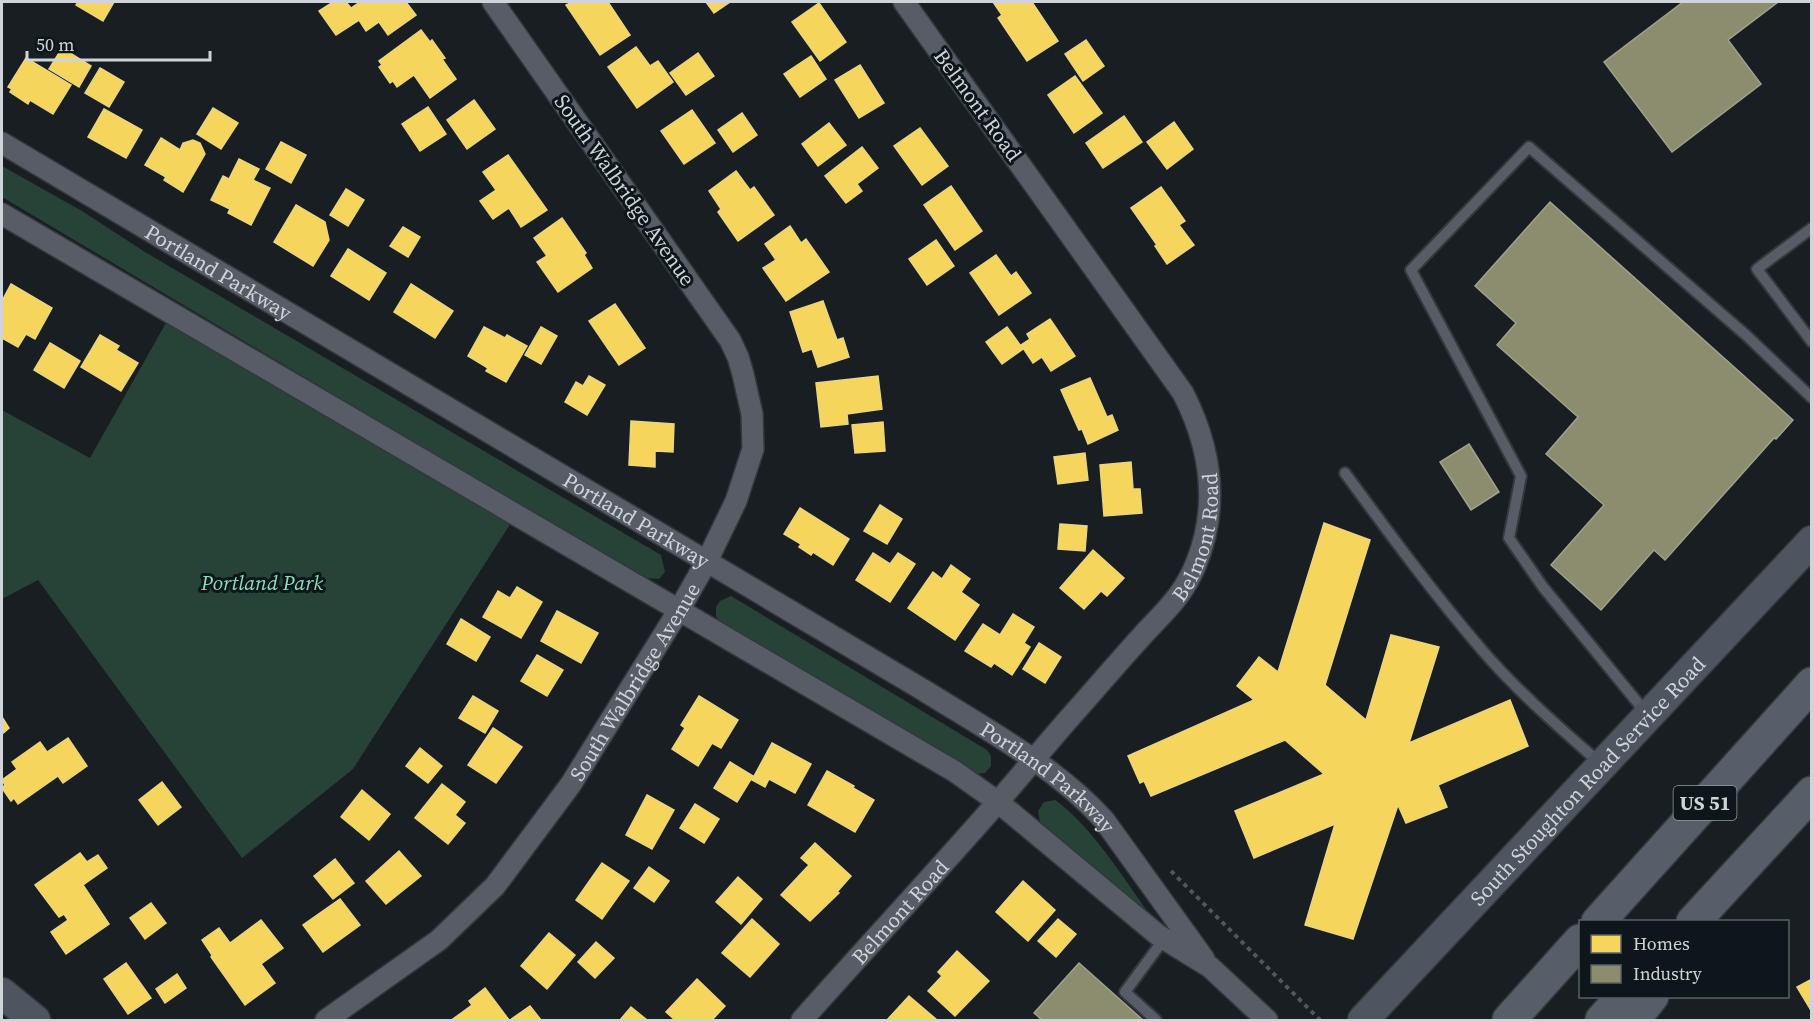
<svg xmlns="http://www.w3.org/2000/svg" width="1813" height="1022" font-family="'Source Serif 4',serif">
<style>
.green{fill:#274337}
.homes{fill:#f6d55c;stroke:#ead581;stroke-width:1.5}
.industry{fill:#8c8c6e;stroke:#a0a28e;stroke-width:1.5}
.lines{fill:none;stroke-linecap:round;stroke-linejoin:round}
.lane-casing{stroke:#32383b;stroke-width:14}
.street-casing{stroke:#32383b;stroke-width:24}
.secondary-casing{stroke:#32383b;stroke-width:33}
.primary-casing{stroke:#32383b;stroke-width:36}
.path{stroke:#51565e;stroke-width:4;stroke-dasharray:4.5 4.5;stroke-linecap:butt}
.lane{stroke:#575c67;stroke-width:10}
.street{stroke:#575c67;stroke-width:21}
.secondary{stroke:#4f5560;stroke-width:30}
.primary{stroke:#575e69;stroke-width:33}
.labels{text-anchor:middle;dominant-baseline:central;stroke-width:6;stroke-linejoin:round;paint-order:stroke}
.shield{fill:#0c161b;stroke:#949c9f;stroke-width:1.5}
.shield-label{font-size:20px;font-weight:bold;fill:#ced5d8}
.street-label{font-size:21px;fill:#ced5d8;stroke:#0c161b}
.park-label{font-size:21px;font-style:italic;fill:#8edeb7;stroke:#0c161b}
</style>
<rect width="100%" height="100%" fill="#181e22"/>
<!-- green -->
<g class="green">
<polygon points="2,166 82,211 145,252 661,555 665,572 659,579 647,578 511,500 2,197"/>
<polygon points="167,321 511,523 353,769 242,858 38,580 2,599 2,410 90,458"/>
<polygon points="731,596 987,750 991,756 991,766 985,773 976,774 720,623 716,616 716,607 720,601"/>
<path d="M1055 800C1090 824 1125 880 1150 915L1147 919 1040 822 1038 811 1044 802Z"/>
</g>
<!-- homes -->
<g class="homes">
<polygon points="78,2 114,2 103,21 76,5"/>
<polygon points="333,2 346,2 351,8 360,2 406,2 416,15 388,35 379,22 366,31 359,20 336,35 319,11"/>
<polygon points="572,2 608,2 630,35 600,55 566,5"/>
<polygon points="706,2 730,2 714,13"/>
<polygon points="993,2 1032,2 1058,41 1027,61 998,18 1002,15"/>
<polygon points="819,3 846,42 820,61 792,22"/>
<polygon points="421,30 430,42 432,40 445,58 442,59 456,79 430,98 414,75 397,87 393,81 390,83 379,67 382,65 379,61"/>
<polygon points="1086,40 1104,66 1083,81 1065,54"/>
<polygon points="636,47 650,66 658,61 673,82 637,108 608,67"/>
<polygon points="62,48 91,66 79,87 49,69"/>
<polygon points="698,53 714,76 686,95 670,73"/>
<polygon points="811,56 826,79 800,97 784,74"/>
<polygon points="26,58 71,85 53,114 30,100 28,104 10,92 12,89 8,87"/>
<polygon points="860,65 884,103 859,118 835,80"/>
<polygon points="100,68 124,82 109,107 85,93"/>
<polygon points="1075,76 1102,113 1074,133 1048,95"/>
<polygon points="474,100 495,129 467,149 447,120"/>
<polygon points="428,107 446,134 420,151 402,124"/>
<polygon points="213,108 238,123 221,149 197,134"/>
<polygon points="104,109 142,130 126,158 88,137"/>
<polygon points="692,110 715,143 684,164 661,131"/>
<polygon points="742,113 757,135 733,152 718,130"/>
<polygon points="1124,116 1142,142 1103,168 1086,143"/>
<polygon points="1174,122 1193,149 1167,169 1147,142"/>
<polygon points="829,123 846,145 818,166 802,144"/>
<polygon points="920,128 948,166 922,185 894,146"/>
<polygon points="161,138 180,150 183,143 193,140 200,143 205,154 183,192 164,180 166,177 145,165"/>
<polygon points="281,142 306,155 291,183 266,169"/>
<polygon points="862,147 878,168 857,184 862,191 846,203 825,176"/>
<polygon points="508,155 547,210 521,227 509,208 493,219 480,201 496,190 483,172"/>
<polygon points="239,159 259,169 253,180 270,188 251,225 228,213 230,209 211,200 223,176 229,179"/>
<polygon points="736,171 750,190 754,187 774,215 738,241 718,212 721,209 709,191"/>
<polygon points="951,186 982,231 955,250 924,205"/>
<polygon points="1161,187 1185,221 1179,225 1194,245 1167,264 1155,246 1157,245 1131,208"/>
<polygon points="346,189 364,200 348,226 330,215"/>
<polygon points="296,205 325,222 329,240 313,266 274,242"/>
<polygon points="562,218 586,253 584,255 592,268 558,292 537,262 547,256 534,238"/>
<polygon points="790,226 801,243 806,239 829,272 786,301 763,268 776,260 765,244"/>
<polygon points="403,227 420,237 408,257 390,246"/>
<polygon points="936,240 954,266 927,285 909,259"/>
<polygon points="348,249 386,273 369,300 331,276"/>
<polygon points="996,255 1011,276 1016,272 1031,293 999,315 970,273"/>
<polygon points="11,284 52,308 35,339 26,334 18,347 2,338 2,301"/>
<polygon points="411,284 453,311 435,338 394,312"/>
<polygon points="823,301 837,340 843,338 849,357 818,367 812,349 803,352 790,312"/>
<polygon points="615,304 645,348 619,365 589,321"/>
<polygon points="1050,319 1075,356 1051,371 1042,357 1033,363 1021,345 1030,339 1027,334"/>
<polygon points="484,327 505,338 507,335 527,346 506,382 486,371 488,368 468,356"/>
<polygon points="541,327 557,336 541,364 525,355"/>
<polygon points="1007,327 1023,349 1002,364 986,342"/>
<polygon points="100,335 119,346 116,350 138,363 121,391 81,367"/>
<polygon points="50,343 80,361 64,388 34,370"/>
<polygon points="589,376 605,385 587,415 565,402 576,382 583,386"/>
<polygon points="878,376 882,409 847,414 848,424 821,427 816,383"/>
<polygon points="1090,378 1107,417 1112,415 1118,430 1088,444 1082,429 1079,430 1061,390"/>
<polygon points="631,421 674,424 673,452 655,451 655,467 629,465"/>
<polygon points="883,422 885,451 855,453 852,425"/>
<polygon points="1085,453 1088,480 1058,484 1054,457"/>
<polygon points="1131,462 1133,489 1140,489 1142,513 1104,516 1100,465"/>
<polygon points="880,505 902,519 887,544 864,531"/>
<polygon points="800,508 849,539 833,565 813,552 811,555 799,547 801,544 784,534"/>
<polygon points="1324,523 1370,540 1325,685 1366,720 1391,635 1439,647 1409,743 1510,700 1528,746 1438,785 1447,807 1406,823 1398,805 1353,939 1305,925 1335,824 1254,858 1235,811 1324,774 1285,740 1151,796 1144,781 1140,783 1128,756 1254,700 1237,686 1259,657 1278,672"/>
<polygon points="1060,524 1087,526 1085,551 1058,549"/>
<polygon points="1093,550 1124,578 1107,596 1101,591 1084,609 1060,588"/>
<polygon points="873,553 890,564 898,553 915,564 890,602 856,580"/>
<polygon points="951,565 970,579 961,592 979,605 955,640 908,608 933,572 942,579"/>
<polygon points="517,587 542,602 521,638 483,617 498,591 510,598"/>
<polygon points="557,611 598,633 581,663 541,641"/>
<polygon points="1013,614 1034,627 1024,643 1030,647 1012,675 994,663 991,667 965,651 983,624 1000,635"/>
<polygon points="461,619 490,637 476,661 447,644"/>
<polygon points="1039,643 1061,657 1045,683 1023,669"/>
<polygon points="537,655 563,670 547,696 521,681"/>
<polygon points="473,696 498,711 485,733 459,718"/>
<polygon points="699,696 738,720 721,748 712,743 698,766 672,749 685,728 681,725"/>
<polygon points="2,717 9,728 2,734"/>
<polygon points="493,728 522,747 496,783 468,765"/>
<polygon points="68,738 87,766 63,783 58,776 18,804 14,798 11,801 2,788 5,785 2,780 17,769 12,762 40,742 47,752"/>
<polygon points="772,743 811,764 795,793 769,779 765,787 752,780"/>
<polygon points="420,748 442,766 428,783 406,766"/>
<polygon points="730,762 753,776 737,802 714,788"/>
<polygon points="827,771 854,786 853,788 874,800 855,832 808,805"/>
<polygon points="162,782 181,807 158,825 139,800"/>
<polygon points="442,784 465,802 455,815 465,823 448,844 415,818"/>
<polygon points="362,790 390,814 369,840 341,817"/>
<polygon points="647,795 674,810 652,849 626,835"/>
<polygon points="695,804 719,819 704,843 680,828"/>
<polygon points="815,843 851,876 837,892 839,893 810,921 781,895 809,865 801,858"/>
<polygon points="399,851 421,876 386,904 366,881"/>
<polygon points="80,853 87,862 98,855 107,868 83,885 109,924 66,954 51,932 68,920 64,914 59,917 35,885"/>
<polygon points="335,859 354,883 333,899 314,876"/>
<polygon points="602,863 629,881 602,919 576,900"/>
<polygon points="649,867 669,881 654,902 634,888"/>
<polygon points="738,877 762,899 741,924 716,902"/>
<polygon points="1023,881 1055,910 1028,941 996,912"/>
<polygon points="340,899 360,925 323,952 303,925"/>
<polygon points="151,903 166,923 145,939 130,918"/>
<polygon points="752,919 779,944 750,977 722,953"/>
<polygon points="1058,919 1076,934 1056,957 1038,941"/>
<polygon points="261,920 283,948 261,964 275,983 245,1005 211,957 212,955 202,940 219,928 230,943"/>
<polygon points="549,933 575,955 547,989 521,966"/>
<polygon points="596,942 614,958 595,978 578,962"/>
<polygon points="957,951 989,981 955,1016 928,991 942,976 938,972"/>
<polygon points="126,963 151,998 128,1014 104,979"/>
<polygon points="177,974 186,988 165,1003 156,989"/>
<polygon points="697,979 725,1006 712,1020 675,1020 666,1012"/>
<polygon points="1812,979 1812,1012 1797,987"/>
<polygon points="485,988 509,1020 455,1020 453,1019 472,1005 469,1001"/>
<polygon points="909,996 937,1020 887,1020"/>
<polygon points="530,1006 541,1020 510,1020"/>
<polygon points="631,1007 647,1020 620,1020"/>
</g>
<!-- industry -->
<g class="industry">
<polygon points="1683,2 1778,2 1728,40 1761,84 1672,152 1604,62"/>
<polygon points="1550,202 1793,420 1776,439 1774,438 1665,560 1654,550 1601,610 1551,565 1604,505 1546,454 1578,417 1497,345 1516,323 1475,286"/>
<polygon points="1469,444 1499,492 1471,510 1440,462"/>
<polygon points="1079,963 1143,1020 1042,1020 1034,1013"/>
</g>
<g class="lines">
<defs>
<g id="lane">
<polyline points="1812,228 1757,269 1812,342"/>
<path d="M1345 473C1389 533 1433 593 1482 650 1517 691 1559 727 1600 763"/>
<polyline points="1647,714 1543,587 1509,538 1521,476 1411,270 1529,147 1747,336 1812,398"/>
<polyline points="1156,1020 1125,992 1164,939"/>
</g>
<g id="street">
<path id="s1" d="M2 143 925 691C987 730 1055 766 1104 820L1204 959"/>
<polyline points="2,214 954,771 998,802 1158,935 1210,967 1267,1020"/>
<path id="s2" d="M326 1020 439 940 495 886 571 784 679 610 707 561 736 501 753 449 752 414 743 374 738 357 730 340 493 2"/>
<path id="s3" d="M802 1020C866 948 932 877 996 804 1025 771 1052 737 1082 704 1102 681 1122 658 1142 636 1165 611 1183 596 1196 564 1220 505 1211 448 1183 393L904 2"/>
</g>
<g id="secondary">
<polyline points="2,993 35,1020"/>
<path id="s4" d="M1363 1020 1812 541"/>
</g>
<g id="primary">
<polyline points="1598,922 1812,684"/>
<polyline points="1693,922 1812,793"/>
<polyline points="1509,1020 1580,941"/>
<polyline points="1602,1020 1624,996"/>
<polyline points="1633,1020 1652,996"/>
</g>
</defs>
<!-- lane casing -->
<use href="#lane" class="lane-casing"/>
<!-- street casing -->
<use href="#street" class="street-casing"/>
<!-- secondary casing -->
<use href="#secondary" class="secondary-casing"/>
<!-- primary casing -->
<use href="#primary" class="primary-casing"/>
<!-- path -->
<polyline class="path" points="1171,871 1320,1020"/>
<!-- lane -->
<use href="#lane" class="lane"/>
<!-- street -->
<use href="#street" class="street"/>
<!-- secondary -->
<use href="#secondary" class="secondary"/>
<!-- primary -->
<use href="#primary" class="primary"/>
</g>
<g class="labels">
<!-- shield labels -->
<rect class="shield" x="1673.5" y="786" width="63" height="34" rx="4.5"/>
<g class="shield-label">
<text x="1705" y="803">US 51</text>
</g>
<!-- street labels -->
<g class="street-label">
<text transform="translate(978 105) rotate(54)">Belmont Road</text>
<text transform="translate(625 190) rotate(55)">South Walbridge Avenue</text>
<text stroke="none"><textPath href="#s1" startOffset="252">Portland Parkway</textPath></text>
<text stroke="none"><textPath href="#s1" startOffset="738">Portland Parkway</textPath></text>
<text stroke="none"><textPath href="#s3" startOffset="630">Belmont Road</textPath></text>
<text stroke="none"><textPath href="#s2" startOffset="464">South Walbridge Avenue</textPath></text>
<text stroke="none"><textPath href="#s1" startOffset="1224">Portland Parkway</textPath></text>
<text stroke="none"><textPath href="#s4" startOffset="328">South Stoughton Road Service Road</textPath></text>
<text stroke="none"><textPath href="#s3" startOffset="146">Belmont Road</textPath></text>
</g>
<!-- park labels -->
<g class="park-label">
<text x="262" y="582">Portland Park</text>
</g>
</g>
<!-- border -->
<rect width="1813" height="1022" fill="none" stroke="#ced5d8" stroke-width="6"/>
<!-- legend -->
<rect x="1579" y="920" width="210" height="78" fill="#0c161b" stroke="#5a6267" stroke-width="1.5"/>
<rect x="1591" y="935" width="30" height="18" fill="#f6d55c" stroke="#5a6267" stroke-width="1.5"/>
<text x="1633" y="950" font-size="18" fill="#ced5d8">Homes</text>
<rect x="1591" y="965" width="30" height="18" fill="#8c8c6e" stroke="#5a6267" stroke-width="1.5"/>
<text x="1633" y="980" font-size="18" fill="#ced5d8">Industry</text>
<!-- scale -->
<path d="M27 51v9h183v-9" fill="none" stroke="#ced5d8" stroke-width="3"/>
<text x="36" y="51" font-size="18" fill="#ced5d8" stroke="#0c161b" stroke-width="4.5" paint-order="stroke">50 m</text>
</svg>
